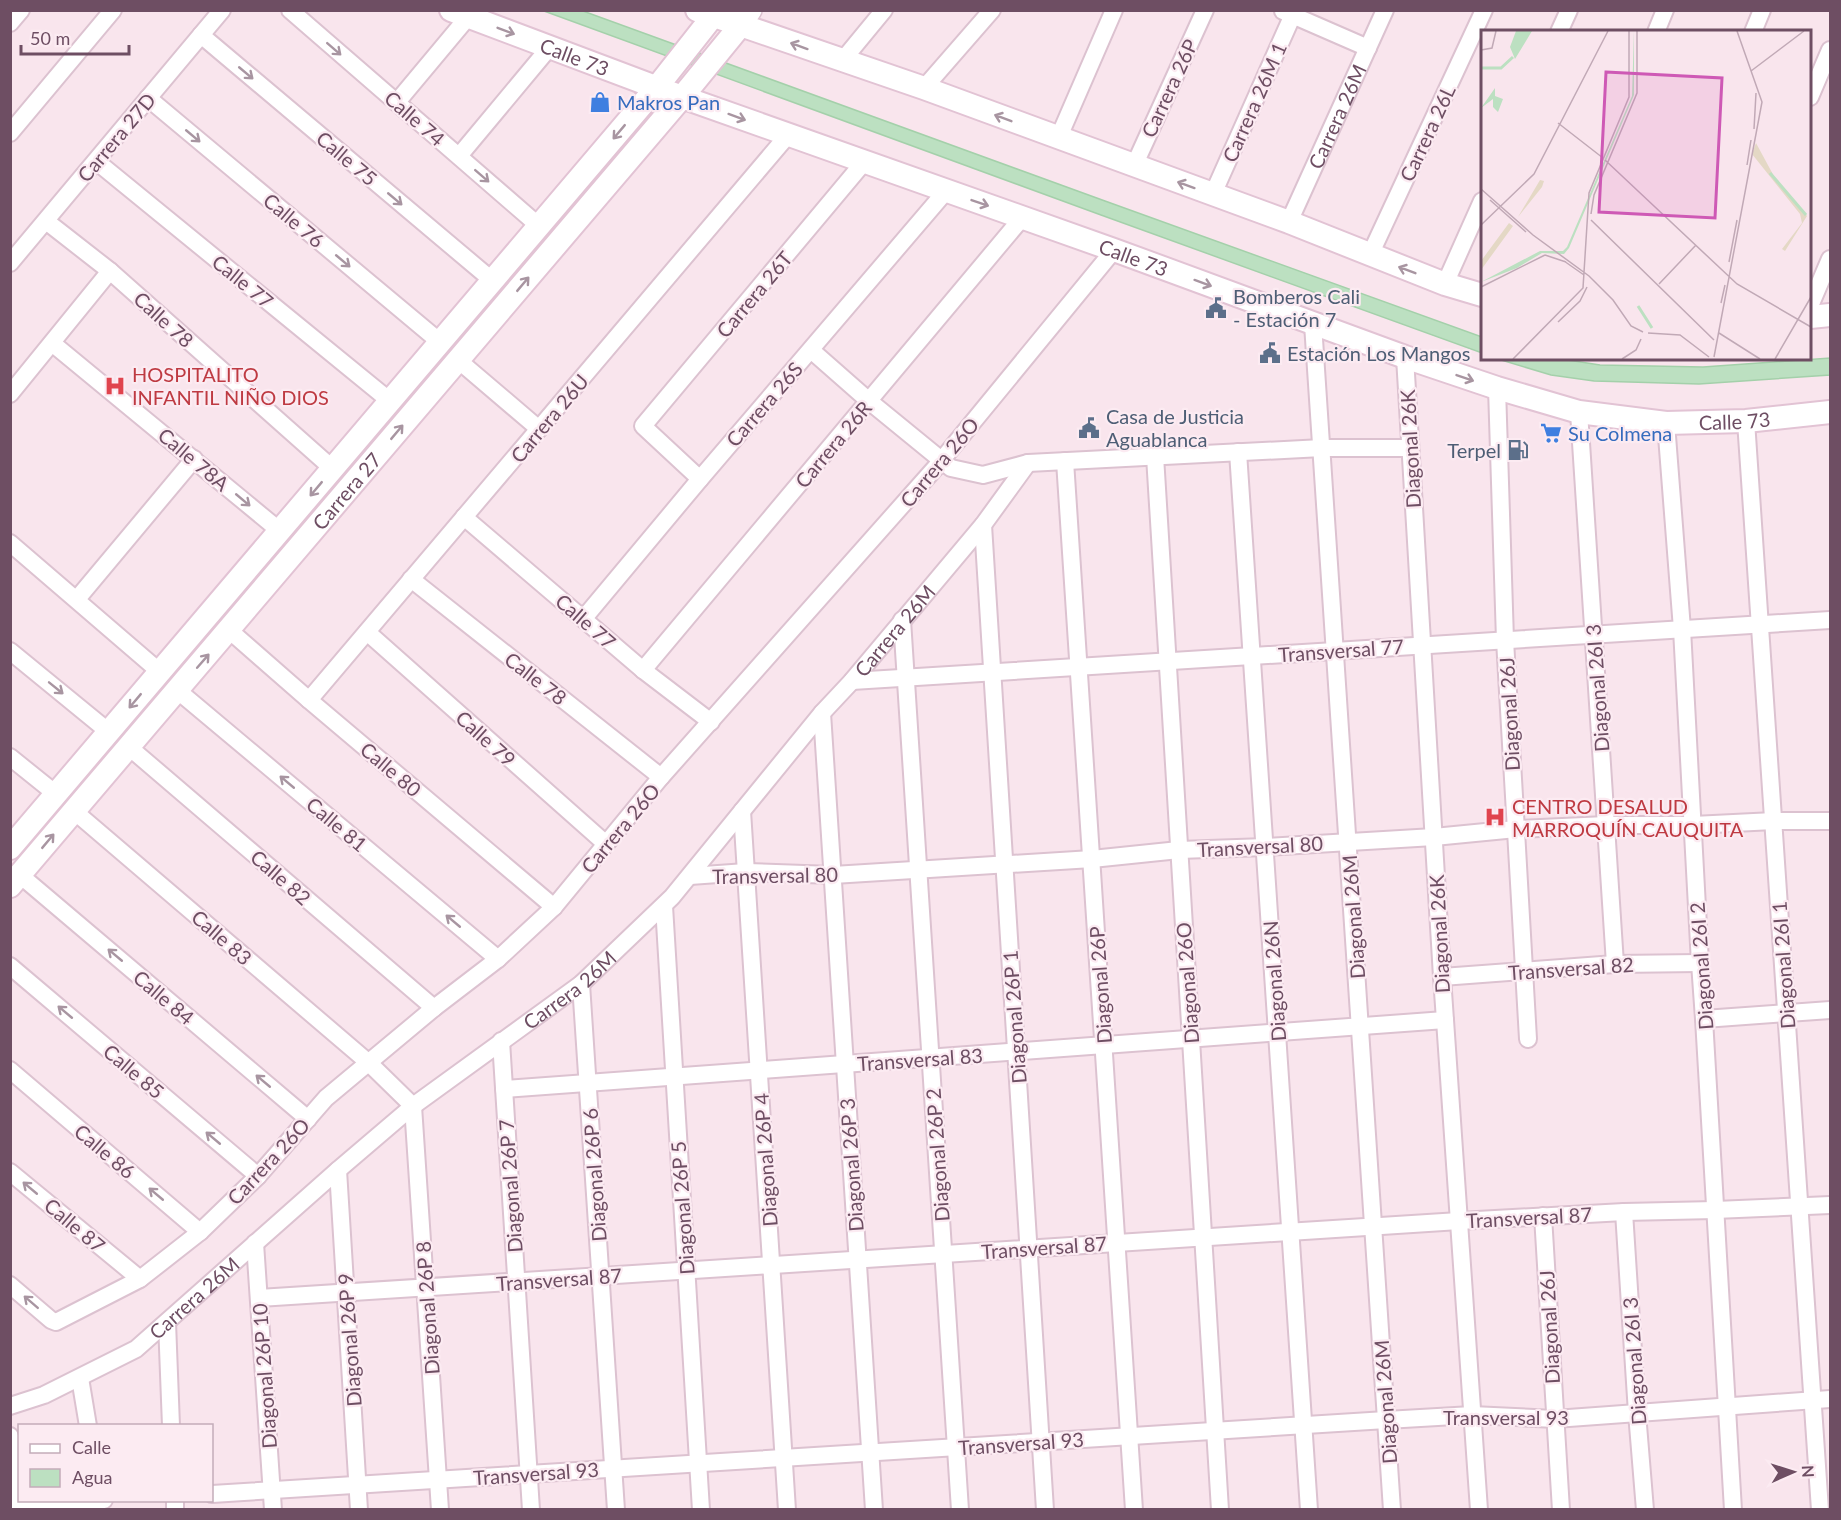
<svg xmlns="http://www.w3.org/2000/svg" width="1841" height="1520" font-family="Lato,sans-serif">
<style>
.water{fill:#bce0c1;stroke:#a4d0aa;stroke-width:1.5}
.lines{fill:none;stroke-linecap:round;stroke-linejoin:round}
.minor-casing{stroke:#dcc2d0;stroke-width:20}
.tertiary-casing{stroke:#dcc2d0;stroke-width:24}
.secondary-casing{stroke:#e2c3d4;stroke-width:26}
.minor{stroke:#fff;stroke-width:16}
.tertiary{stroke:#fff;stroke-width:21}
.secondary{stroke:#fff;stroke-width:22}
.oneway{stroke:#a895a1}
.labels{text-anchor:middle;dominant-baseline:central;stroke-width:4.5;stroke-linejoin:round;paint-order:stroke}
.street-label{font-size:20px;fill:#6e4e63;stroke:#fcebf2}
.shop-label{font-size:20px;fill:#366cbe;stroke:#fcebf2;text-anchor:start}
.service-label{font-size:20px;fill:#4e5e75;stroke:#fcebf2;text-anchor:start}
.health-label{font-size:20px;fill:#be3a42;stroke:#fcebf2;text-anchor:start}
.inset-river{fill:none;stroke:#bce0c1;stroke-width:3}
.inset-road{fill:none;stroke:#c1a9b6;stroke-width:1.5}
.view{fill:#ce59b5;fill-opacity:0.15;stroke:#ce59b5;stroke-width:3}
.inset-edge{fill:none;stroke:#6e4e63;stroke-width:3}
</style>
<rect width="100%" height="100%" fill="#f9e5ed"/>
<!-- water -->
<g class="water">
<polygon points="544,11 583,11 1105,201 1482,337 1482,353 1101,215"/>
<polygon points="1555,358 1600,365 1703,367 1830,358 1830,375 1699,384 1594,381 1551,375 1498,359"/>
</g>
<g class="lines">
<defs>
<g id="minor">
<polyline points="290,10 539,226"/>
<polyline points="1283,11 1368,48"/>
<polyline points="10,23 21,10"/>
<polyline points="1559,32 1569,10"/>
<polyline points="1656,32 1665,10"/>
<polyline points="1753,32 1762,10"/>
<polyline points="201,35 493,281"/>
<polyline points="842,61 884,10"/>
<polyline points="924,88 992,10"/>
<polyline points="1810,97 1830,50"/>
<polyline points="148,98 440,342"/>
<polyline points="397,102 468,17"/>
<polyline points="10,133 113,10"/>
<polyline points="1058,139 1114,10"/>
<polyline points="459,156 549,48"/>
<polyline points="96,161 390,401"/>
<polyline points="1134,166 1205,10"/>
<polyline points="1213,194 1295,10"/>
<polyline points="46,221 110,271 333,469"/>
<path id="s1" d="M1289 222 1385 10"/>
<polyline points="1370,255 1484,10"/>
<polyline points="10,263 222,10"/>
<polyline points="1445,284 1482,201"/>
<polyline points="1810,306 1830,259"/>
<polyline points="1313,324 1392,1510"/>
<polyline points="52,343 280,531"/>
<polyline points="811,350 869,401 951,468 983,475 1028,463 1322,448 1410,448"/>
<polyline points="1405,357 1442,977 1479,1510"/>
<polyline points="458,360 539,429"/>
<polyline points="1497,388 1505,640 1528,1039"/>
<polyline points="10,394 110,271"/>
<polyline points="1579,412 1615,964"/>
<polyline points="1746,421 1820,1510"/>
<polyline points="1666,423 1682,629 1700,963 1704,1019 1733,1510"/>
<polyline points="1238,452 1309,1510"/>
<polyline points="1155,456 1220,1510"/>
<polyline points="1065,461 1134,1510"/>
<polyline points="700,479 643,426 864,162"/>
<polyline points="464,517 643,670 711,722"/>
<polyline points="983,525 1045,1510"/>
<polyline points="10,543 160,672"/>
<polyline points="411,579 661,777"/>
<polyline points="77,599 194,459"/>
<polyline points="584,618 700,479 946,191"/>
<polyline points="902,620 960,1510"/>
<polyline points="229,630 309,700 554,907"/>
<polyline points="367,632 606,844"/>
<polyline points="10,651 109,732"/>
<polyline points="643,670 1022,218"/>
<polyline points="852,681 1830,620"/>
<polyline points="177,690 498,959"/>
<polyline points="309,700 788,135"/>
<polyline points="822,713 874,1510"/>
<polyline points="129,747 434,1008"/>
<polyline points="10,757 56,794"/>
<polyline points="74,811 369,1063 413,1106 440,1510"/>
<polyline points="742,811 787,1510"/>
<polyline points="20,875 308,1119"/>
<polyline points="690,876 746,872 833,875 1092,859 1179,850 1266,847 1434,837 1516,829 1606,825 1693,825 1774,821 1830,821"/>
<polyline points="664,906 701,1510"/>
<polyline points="10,966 258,1176"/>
<polyline points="1442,977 1615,964 1700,963"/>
<polyline points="581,984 616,1510"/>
<polyline points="1704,1019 1830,1010"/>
<polyline points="501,1041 531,1510"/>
<polyline points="10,1070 200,1232"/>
<polyline points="504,1089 1445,1020"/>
<polyline points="338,1170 359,1510"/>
<polyline points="10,1172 140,1279"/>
<polyline points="1624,1212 1637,1413 1645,1510"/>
<polyline points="1543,1216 1561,1510"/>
<polyline points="255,1243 273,1510"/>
<polyline points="10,1285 51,1320 56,1322 140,1279 200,1232 258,1176 326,1098 434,1008 498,959 554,907 661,777 936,467 1114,250"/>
<polyline points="259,1298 1459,1221 1624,1212 1715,1210 1830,1205"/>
<polyline points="167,1322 171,1426"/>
<polyline points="80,1378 88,1426"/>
<path id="s2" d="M10 1406 44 1395 136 1349 338 1170 413 1106 581 984 672 897 822 713 852 681 983 525 1028 463"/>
<polyline points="10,1436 15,1510"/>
<polyline points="212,1494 1386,1420 1472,1415 1555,1419 1830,1399"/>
<polyline points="175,1500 175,1510"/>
<polyline points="10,1506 104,1500"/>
</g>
<polyline id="tertiary" points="740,26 751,10"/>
<g id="secondary">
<path id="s3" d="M451 10 682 97 1114 250 1405 357 1497 388 1579 412 1666 423 1746 421 1830 412"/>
<polyline points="697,10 924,88 1289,222 1445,284 1482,295"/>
<polyline points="1810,317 1830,315"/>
<polyline points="10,848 657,87 713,16"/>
<path id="s4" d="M10 886 682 97 740 26"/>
</g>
</defs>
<!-- minor casing -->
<use href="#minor" class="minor-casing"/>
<!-- tertiary casing -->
<use href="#tertiary" class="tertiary-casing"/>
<!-- secondary casing -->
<use href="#secondary" class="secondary-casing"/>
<!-- minor -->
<use href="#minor" class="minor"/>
<!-- tertiary -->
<use href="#tertiary" class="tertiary"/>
<!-- secondary -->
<use href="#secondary" class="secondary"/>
</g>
<!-- one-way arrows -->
<defs><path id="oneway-shaft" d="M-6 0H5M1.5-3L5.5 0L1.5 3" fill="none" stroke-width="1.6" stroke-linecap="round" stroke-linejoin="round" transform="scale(1.5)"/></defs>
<g class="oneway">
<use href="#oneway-shaft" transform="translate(506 31) rotate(21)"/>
<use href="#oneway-shaft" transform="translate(799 46) rotate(-160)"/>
<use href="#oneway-shaft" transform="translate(334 49) rotate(41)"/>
<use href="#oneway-shaft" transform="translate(246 73) rotate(40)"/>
<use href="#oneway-shaft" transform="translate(737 117) rotate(20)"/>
<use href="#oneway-shaft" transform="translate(1003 118) rotate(-159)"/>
<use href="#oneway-shaft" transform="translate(619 132) rotate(130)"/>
<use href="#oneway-shaft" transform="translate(193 136) rotate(40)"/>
<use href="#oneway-shaft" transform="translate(482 176) rotate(41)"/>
<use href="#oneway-shaft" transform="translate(1186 185) rotate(-160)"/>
<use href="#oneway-shaft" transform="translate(395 199) rotate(40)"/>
<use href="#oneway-shaft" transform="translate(980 203) rotate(19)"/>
<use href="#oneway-shaft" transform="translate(343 261) rotate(40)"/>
<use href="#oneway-shaft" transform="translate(1407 270) rotate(-159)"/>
<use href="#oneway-shaft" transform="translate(1203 283) rotate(20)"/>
<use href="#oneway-shaft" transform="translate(523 284) rotate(-50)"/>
<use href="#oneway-shaft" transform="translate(1465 378) rotate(19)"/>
<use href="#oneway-shaft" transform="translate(397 432) rotate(-50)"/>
<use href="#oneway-shaft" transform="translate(316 489) rotate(130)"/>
<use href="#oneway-shaft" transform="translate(243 500) rotate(40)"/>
<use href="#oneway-shaft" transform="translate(203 661) rotate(-49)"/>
<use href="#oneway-shaft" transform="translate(56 688) rotate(39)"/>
<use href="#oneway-shaft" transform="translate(135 701) rotate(130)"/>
<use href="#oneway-shaft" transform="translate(287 782) rotate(-140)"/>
<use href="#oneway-shaft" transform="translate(48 841) rotate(-50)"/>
<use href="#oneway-shaft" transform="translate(453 921) rotate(-140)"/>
<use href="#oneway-shaft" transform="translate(115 955) rotate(-140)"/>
<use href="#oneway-shaft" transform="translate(65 1012) rotate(-140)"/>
<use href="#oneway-shaft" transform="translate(263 1081) rotate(-140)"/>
<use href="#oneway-shaft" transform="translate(213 1138) rotate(-140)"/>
<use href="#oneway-shaft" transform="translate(30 1188) rotate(-140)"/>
<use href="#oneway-shaft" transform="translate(156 1194) rotate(-140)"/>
<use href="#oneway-shaft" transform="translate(31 1302) rotate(-139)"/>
</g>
<!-- icons -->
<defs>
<symbol id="shop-bare" viewBox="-9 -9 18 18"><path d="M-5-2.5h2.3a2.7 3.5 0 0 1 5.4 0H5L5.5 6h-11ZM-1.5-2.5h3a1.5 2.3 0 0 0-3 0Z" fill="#3f7fe0" stroke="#fcebf2" stroke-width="2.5" paint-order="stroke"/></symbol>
<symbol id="civic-bare" viewBox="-9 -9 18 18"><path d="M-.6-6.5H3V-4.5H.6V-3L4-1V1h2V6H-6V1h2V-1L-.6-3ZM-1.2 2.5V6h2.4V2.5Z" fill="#5c6f8a" stroke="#fcebf2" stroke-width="2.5" paint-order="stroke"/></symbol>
<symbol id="hospital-bare" viewBox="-9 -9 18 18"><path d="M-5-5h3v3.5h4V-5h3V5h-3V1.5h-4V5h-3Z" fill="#e0444e" stroke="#fcebf2" stroke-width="2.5" paint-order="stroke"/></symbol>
<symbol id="supermarket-bare" viewBox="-9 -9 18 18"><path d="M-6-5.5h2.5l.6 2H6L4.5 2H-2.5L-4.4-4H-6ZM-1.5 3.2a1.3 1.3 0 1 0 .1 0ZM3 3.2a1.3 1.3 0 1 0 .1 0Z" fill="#3f7fe0" stroke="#fcebf2" stroke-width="2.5" paint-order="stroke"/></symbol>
<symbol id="fuel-bare" viewBox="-9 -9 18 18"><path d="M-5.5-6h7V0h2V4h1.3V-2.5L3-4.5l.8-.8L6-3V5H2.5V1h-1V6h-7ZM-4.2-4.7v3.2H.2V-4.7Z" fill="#5c6f8a" stroke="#fcebf2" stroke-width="2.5" paint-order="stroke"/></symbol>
</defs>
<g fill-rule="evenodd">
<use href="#shop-bare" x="585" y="87" width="30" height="30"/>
<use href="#civic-bare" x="1201" y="293" width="30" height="30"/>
<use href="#civic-bare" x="1255" y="338" width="30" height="30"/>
<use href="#hospital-bare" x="100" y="371" width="30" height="30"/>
<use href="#civic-bare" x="1074" y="413" width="30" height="30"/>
<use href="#supermarket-bare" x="1536" y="418" width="30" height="30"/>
<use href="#fuel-bare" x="1503" y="435" width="30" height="30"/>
<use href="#hospital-bare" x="1480" y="802" width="30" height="30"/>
</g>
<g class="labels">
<!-- street labels -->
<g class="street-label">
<text stroke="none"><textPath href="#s3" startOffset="132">Calle 73</textPath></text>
<text transform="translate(1169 88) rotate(-65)">Carrera 26P</text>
<text transform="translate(1254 102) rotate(-66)">Carrera 26M 1</text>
<text stroke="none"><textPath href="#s1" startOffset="116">Carrera 26M</textPath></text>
<text transform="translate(415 118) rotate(41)">Calle 74</text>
<text transform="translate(1427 133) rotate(-65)">Carrera 26L</text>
<text transform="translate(116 137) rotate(-50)">Carrera 27D</text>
<text transform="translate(347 158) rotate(40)">Calle 75</text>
<text transform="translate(294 220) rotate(40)">Calle 76</text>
<text stroke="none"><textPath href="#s3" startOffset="726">Calle 73</textPath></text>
<text transform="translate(243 281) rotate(39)">Calle 77</text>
<text transform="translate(754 294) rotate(-50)">Carrera 26T</text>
<text transform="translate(164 319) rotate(42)">Calle 78</text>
<text transform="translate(764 404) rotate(-49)">Carrera 26S</text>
<text transform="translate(549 418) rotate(-50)">Carrera 26U</text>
<text stroke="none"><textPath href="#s3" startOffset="1354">Calle 73</textPath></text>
<text transform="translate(833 444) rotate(-50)">Carrera 26R</text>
<text transform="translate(1410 449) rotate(-93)">Diagonal 26K</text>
<text transform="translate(194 459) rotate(40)">Calle 78A</text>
<text transform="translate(939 462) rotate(-50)">Carrera 26O</text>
<text stroke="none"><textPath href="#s4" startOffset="519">Carrera 27</textPath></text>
<text transform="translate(586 621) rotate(41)">Calle 77</text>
<text stroke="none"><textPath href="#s2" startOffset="1188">Carrera 26M</textPath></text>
<text transform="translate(1341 650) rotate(-4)">Transversal 77</text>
<text transform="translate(536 678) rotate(38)">Calle 78</text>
<text transform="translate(1597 688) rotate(-94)">Diagonal 26I 3</text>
<text transform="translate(1509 714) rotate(-93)">Diagonal 26J</text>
<text transform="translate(486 738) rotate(42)">Calle 79</text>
<text transform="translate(391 769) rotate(40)">Calle 80</text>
<text transform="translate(337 824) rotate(40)">Calle 81</text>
<text transform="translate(620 828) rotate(-50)">Carrera 26O</text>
<text transform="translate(1260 846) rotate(-3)">Transversal 80</text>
<text transform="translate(775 875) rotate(-1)">Transversal 80</text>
<text transform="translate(281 877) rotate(41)">Calle 82</text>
<text transform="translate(1353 917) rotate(-94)">Diagonal 26M</text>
<text transform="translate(1439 934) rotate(-93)">Diagonal 26K</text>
<text transform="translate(222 937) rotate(41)">Calle 83</text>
<text transform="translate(1783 965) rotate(-94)">Diagonal 26I 1</text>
<text transform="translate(1701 966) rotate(-94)">Diagonal 26I 2</text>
<text transform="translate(1571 968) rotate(-4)">Transversal 82</text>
<text transform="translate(1274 981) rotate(-94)">Diagonal 26N</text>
<text transform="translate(1187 983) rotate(-94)">Diagonal 26O</text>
<text transform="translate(1100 985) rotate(-94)">Diagonal 26P</text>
<text stroke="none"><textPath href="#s2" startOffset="702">Carrera 26M</textPath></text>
<text transform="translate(164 997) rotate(40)">Calle 84</text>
<text transform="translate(1014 1017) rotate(-94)">Diagonal 26P 1</text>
<text transform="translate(920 1059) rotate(-4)">Transversal 83</text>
<text transform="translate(134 1071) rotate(40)">Calle 85</text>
<text transform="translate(105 1151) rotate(40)">Calle 86</text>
<text transform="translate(937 1155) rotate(-94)">Diagonal 26P 2</text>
<text transform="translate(765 1160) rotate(-94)">Diagonal 26P 4</text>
<text transform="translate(268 1161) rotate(-47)">Carrera 26O</text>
<text transform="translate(851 1165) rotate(-94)">Diagonal 26P 3</text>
<text transform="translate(594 1175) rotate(-94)">Diagonal 26P 6</text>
<text transform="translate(510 1186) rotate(-94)">Diagonal 26P 7</text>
<text transform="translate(682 1208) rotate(-94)">Diagonal 26P 5</text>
<text transform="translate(1529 1217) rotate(-3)">Transversal 87</text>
<text transform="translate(75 1225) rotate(40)">Calle 87</text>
<text transform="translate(1044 1247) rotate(-4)">Transversal 87</text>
<text transform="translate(559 1279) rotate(-4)">Transversal 87</text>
<text stroke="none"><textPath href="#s2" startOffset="216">Carrera 26M</textPath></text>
<text transform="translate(427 1308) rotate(-94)">Diagonal 26P 8</text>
<text transform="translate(1549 1327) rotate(-93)">Diagonal 26J</text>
<text transform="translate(349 1340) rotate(-94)">Diagonal 26P 9</text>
<text transform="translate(1634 1361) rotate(-94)">Diagonal 26I 3</text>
<text transform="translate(264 1376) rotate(-94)">Diagonal 26P 10</text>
<text transform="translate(1385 1402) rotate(-94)">Diagonal 26M</text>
<text x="1506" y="1417">Transversal 93</text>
<text transform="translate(1021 1443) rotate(-4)">Transversal 93</text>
<text transform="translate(536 1473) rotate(-4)">Transversal 93</text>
</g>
<!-- shop labels -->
<g class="shop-label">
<text x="617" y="102">Makros Pan</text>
<text x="1568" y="433">Su Colmena</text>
</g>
<!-- service labels -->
<g class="service-label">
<text x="1233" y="296">Bomberos Cali<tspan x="1233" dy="23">- Estación 7</tspan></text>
<text x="1287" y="353">Estación Los Mangos</text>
<text x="1106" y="416">Casa de Justicia<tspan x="1106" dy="23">Aguablanca</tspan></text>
<text x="1501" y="450" text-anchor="end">Terpel</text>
</g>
<!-- health labels -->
<g class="health-label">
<text x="132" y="374">HOSPITALITO<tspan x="132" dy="23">INFANTIL NIÑO DIOS</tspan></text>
<text x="1512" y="806">CENTRO DESALUD<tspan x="1512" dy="23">MARROQUÍN CAUQUITA</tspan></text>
</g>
</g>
<!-- overview -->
<g transform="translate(1481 30)">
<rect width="330" height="330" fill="#f9e5ed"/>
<path d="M275 113 295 150 326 186 304 221 301 219 321 193 319 184 271 124ZM59 150 63 151 61 157 37 187ZM28 193 32 196 0 240V231Z" fill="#e4d8c5"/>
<path d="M35 1H51L34 29 29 17ZM153 1V65L88 218 83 224 61 223 36 238 0 252 59 221H82L86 217 151 66ZM14 58V66L22 69 17 82 12 77V69L0 78Z" fill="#bce0c1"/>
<path class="inset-river" d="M0 38H20L32 27M289 143 325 185M157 276 171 298"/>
<path class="inset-road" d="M0 20 11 18 15 1M270 41 323 1M77 93 122 128M273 99 275 63M124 130 256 254 330 297M266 135 270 110M0 159 52 205 108 246 132 270 150 296 162 302M9 170 45 202M110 184 113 165 156 63V1M110 190 233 310M0 195 53 144 127 1M64 225 85 232M83 231 103 245M248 232 256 190M178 254 215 215M0 257 64 225M240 273 244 255M77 292 99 271 106 257M167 303 199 305 228 327M238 303 279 329M233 327 281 72 256 1M32 329 102 258 108 163 148 67V1M141 329 155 320 160 309M294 329 330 267"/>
<path class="view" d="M125 42 241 48 234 188 118 182Z"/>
<rect width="330" height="330" class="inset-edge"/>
</g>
<!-- border -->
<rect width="1841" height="1520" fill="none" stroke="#6e4e63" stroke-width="24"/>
<!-- legend -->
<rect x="18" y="1424" width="195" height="78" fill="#fcebf2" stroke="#c3acb9" stroke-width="1.5"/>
<rect x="30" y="1444" width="30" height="9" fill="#ffffff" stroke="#c3acb9" stroke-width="1.5"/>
<text x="72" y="1454" font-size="18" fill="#6e4e63">Calle</text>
<rect x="30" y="1469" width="30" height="18" fill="#bce0c1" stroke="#c3acb9" stroke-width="1.5"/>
<text x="72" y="1484" font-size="18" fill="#6e4e63">Agua</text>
<!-- north arrow -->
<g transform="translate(1793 1472) rotate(87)" stroke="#fcebf2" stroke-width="4.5" paint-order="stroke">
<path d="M0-4.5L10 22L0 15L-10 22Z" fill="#6e4e63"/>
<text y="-9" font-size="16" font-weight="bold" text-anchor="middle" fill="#6e4e63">N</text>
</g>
<!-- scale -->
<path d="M21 45v9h108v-9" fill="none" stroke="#6e4e63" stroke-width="3"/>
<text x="30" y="45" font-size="18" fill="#6e4e63" stroke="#fcebf2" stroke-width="4.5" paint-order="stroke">50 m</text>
</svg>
